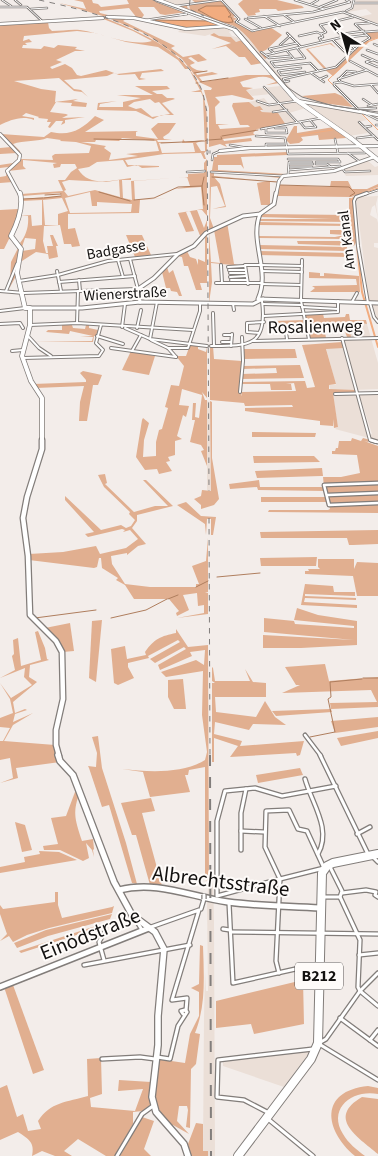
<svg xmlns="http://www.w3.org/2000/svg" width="378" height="1156" font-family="'Source Sans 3',sans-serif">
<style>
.built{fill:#ebdfd7}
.green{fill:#e1af90;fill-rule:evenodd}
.water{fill:#f2ac7f;stroke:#af7e5e}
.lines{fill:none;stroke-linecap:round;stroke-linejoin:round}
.stream{stroke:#af7e5e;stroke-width:1}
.canal-far1{stroke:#f2ac7f;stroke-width:1}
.canal{stroke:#f2ac7f;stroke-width:2}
.minor-far3-casing{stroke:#827d7a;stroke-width:2.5}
.minor-far2-casing{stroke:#827d7a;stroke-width:4}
.minor-far1-casing{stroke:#827d7a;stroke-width:5}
.minor-casing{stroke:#827d7a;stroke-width:5.5}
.tertiary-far2-casing{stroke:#827d7a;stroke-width:4}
.tertiary-far1-casing{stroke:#827d7a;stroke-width:5}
.tertiary-casing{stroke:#827d7a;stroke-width:8}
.secondary-far3-casing{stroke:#827d7a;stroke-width:4}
.secondary-far2-casing{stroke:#827d7a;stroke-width:5.5}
.secondary-far1-casing{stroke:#827d7a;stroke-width:7}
.secondary-casing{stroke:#827d7a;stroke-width:8}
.primary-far1-casing{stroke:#827d7a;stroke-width:5}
.primary-casing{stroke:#827d7a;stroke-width:10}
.minor-far3{stroke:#fff;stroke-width:1}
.minor-far2{stroke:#fff;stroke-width:2}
.minor-far1{stroke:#fff;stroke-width:2.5}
.minor{stroke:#fff;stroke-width:3}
.tertiary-far2{stroke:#fff;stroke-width:2.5}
.tertiary-far1{stroke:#fff;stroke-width:3}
.tertiary{stroke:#fff;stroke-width:5}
.secondary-far3{stroke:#fff;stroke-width:2.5}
.secondary-far2{stroke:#fff;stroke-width:4}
.secondary-far1{stroke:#fff;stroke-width:4.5}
.secondary{stroke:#fff;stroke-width:5.5}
.primary-far1{stroke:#fff;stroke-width:4}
.primary{stroke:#fff;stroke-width:8}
.tram{stroke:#827e7c;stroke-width:1}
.rail-far1{stroke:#827e7c;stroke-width:1;stroke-dasharray:5.5 5.5;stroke-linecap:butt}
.rail{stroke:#827e7c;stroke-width:2;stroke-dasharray:11 11;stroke-linecap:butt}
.minor-bridge-far1-casing{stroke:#827d7a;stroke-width:2.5;stroke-linecap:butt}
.minor-bridge-casing{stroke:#827d7a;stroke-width:5.5;stroke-linecap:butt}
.minor-bridge-far1{stroke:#fff;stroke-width:1}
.minor-bridge{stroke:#fff;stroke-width:3}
.labels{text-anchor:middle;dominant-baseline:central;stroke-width:4;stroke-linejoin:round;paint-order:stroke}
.far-street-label{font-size:15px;fill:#131110;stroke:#fefbf9}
.shield{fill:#fefbf9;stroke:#5a5756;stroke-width:1}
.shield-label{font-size:16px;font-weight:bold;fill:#131110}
.street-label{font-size:18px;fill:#131110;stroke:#fefbf9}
.near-street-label{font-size:21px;fill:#131110;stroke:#fefbf9}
</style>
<rect width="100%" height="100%" fill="#f3edea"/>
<!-- built -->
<g class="built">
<polygon points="159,0 190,0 188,7 194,12 240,29 294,92 314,101 356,110 319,103 297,95 287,87 237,29 190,10 188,8 188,3 176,5"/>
<polygon points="355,0 378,0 378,25 358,17 372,14 366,9 348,12 357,2"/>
<polygon points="229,28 233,29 229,32 232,36 240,38 242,40 240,41 236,42 231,37 219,36 214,33 205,36 178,32 181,29"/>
<polygon points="280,86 293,101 306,108 289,113 295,123 286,125 274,114 262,112 260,106 255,107 249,102 264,98 269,104 279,103 271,94 252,96 246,90"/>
<polygon points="302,103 359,112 367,120 359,122 368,133 349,136"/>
<polygon points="367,160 375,167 378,166 378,175 346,176 342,169"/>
<polygon points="378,196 376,204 378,219 375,205 372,207 370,215 377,219 378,223 378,243 374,243 374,247 378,248 378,320 372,304 369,301 356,199 356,197"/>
<polygon points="354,322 367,324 378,363 378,389 331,391 329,385 336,385 326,348 343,348 343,338 351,337 349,325"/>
<polygon points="359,394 378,394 378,441 371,438 370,435 372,434"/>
<polygon points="333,395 357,395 369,438 335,429 338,427"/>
<polygon points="207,401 210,402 211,491 207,491"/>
<polygon points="209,881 213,881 214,921 215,1156 208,1156 208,1151 203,1151 204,1017 205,972 206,991 208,991 207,899"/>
<polygon points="309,1051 310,1052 284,1087 223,1066 223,1060"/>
</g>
<!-- green -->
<g class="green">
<path d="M74 0H92L93 3 98 4 101 7 129 4 127 0H153L186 12 165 15 160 14 154 7H138L144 15 141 19 137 18 129 8 99 11 100 13 108 15 107 17C129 16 148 22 169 27L133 19 127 18 123 21 175 46 171 48 183 57 199 54 207 60 198 62 191 57 188 58 195 63 190 65C193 70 200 71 206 71L196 73 197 75 212 72 218 74 199 77 203 82 246 75H273L280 83 266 85 276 82C266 72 252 79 240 82L243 87 253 88 246 90 254 99 252 100 232 95 215 97 220 102 215 107 216 124H229L218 125 220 129 250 127 248 125H240L232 106 233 103 249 102 255 107 260 106 263 110H260L262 112 278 113 286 125 257 129 253 133 255 135 223 139 224 141 251 138 252 141 225 144 227 147 220 144 209 147V108L204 90H211L212 88 201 83 182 59 146 34 106 17 59 3 86 9 83 2Z"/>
<path d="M192 0 222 1 235 16 233 17 237 19 234 20 235 22 253 32 270 27 282 35 266 50 261 52 267 58 265 59C255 47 242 26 228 24L178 6 188 4 187 7 190 10 189 4 196 3Z"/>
<polygon points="243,0 277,0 302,6 304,8 278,11 276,9 259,9 260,12 255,13 256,15 248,16 238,4"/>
<path d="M101 18H105C146 34 200 57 206 108 208 122 207 137 207 151L204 153 206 159H204L201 153 164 154 125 160 128 165 159 166V167L142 168 137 165 127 167 123 160 97 162 89 167 78 169C89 188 113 180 131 178V180H122L123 198 132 200 131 181 188 177V174L204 173V163L207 159V216L202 210H197L204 228 207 220V232L201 238 190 211 186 212 194 231 186 232 178 213 203 209 201 187 173 189 190 186 187 177 134 181 135 200 167 198 140 200 139 213 68 214V229L75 228 80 246 72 247 71 244H64L60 225 44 226 43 241 46 253H48L47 246H53L50 235H53L58 246H56L58 257 49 259 48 254 36 252 22 261V251L35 249 36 239 25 238 22 247 20 243C26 236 29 226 28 216H20L31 215 32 226 42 225V200L22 201 21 199 61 196 60 193 22 196 21 194 63 191 58 180H65L71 172 77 168 75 164H61L60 167 54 168 53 164 57 163 23 160V166L26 169 8 171 13 182 0 183V177L6 176 8 167 0 168V165L13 163 18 159 17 153 0 154V148L11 147 9 144 11 143 1 134 44 137 51 132C71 136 81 130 95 116L104 120 85 132 138 131 136 132V136L158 139 151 129 158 123H176L169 133 163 137 164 139 172 140H157L158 142 182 143 183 139 185 142 204 140 196 143 201 151H205V149L203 97 201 92H191L200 90 189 69H185L178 60 158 47 126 42 95 33 77 31 24 36 23 41 29 39 32 42 25 43 27 45H23L22 48 41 49 44 46 54 48 58 45 77 47 75 49 85 51H75L56 60 62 62 50 67 52 69 65 64 72 68 77 75 81 76 106 70 117 74 161 69 164 71 142 73 140 78 146 79 139 80 135 74 119 75 114 73 107 76 64 80 74 89 81 90 88 97 82 92 74 91 59 78 14 81 41 89 56 91 55 102 78 99 73 101 87 103 86 107 71 106 72 103 56 102 50 112 66 114 68 115 62 118 85 117 65 120V123L61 125 63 121H56L50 128 48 127 51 122H47L48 119 38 118 39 117 26 113 22 116 34 118V120C21 115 9 121 0 125V25L48 22 49 28 52 31C61 31 71 29 80 30 103 33 129 47 152 41L133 31ZM47 138 61 140 60 141 76 142 91 146 89 153 55 154 52 156 53 160 21 159 20 151 13 144C23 140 39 142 47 138ZM122 138 156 141 159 151 126 154 138 156 109 160 111 153 104 148 106 146 81 142H95L96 140 119 141ZM159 143H193L195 152 162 153ZM69 180 106 182 119 180 120 197 95 190 68 196 64 191 66 190 62 182ZM90 192 92 206H97V202L132 204 131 212 70 213 65 198ZM62 198 68 211 58 214V225H45L43 200Z"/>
<path d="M378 31V38L367 41 369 42 333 76 324 69 304 47 306 49 331 43 336 48 330 44 308 49 327 69C346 65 353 48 370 38L366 33Z"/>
<polygon points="214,33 219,36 231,37 236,42 242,40 263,63 251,65 245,57 239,57 226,46 212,49 231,43 210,35"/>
<path d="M135 86H167L170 89 152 91 157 94H162L167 98H173L175 99 162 103 174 115H161L153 119 136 111 97 110 98 103 117 101 100 104 99 107H123V102L141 98 117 95H153ZM150 99 155 103 159 102 170 114 152 117 141 108 136 109 128 106 134 102Z"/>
<polygon points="335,93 342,96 353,107 322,103 302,96"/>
<polygon points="294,126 297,126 297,133 334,127 346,138 319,140 318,135 301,137 303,140 299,143 290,144 286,140"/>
<polygon points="287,152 287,155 241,157 244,169 241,165 218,165 218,170 286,174 279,178 239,173 214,173 214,176 278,182 270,182 270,205 261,205 257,183 268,181 214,177 220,184 226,207 212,209 225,206 217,186 211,187 210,218 214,229 209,231 210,171 212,170 214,157 217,157 217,155"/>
<polygon points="331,181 348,181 352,189 367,189 378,184 378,187 351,197 278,196 279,185 330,187"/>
<polygon points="349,198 351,198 356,242 354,246 298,244 297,241 258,241 347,241 346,239 258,238 258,236 335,237 345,235 330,234 330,230 351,230 351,226 349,226 258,225 258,222 350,224 350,222 258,221 258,219 332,219 259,217 261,214 349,215"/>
<polygon points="18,209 17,222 10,233 20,246 16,276 9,289 11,283 10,282 11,262 19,246 13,240 9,239 4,249 0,249 0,210"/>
<polygon points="227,222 234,264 243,266 211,263 212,282 209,303 209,232 211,262 220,263 214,230"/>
<polygon points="207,233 207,283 200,283 202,290 196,290 188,266 184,266 182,257 177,256 187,251 190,257 196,259 198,265 198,259 205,262 205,238 203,237"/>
<polygon points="126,235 142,235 151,255 135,257"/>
<polygon points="259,245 347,247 347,251 259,249"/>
<polygon points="259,251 347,253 348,257 259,255"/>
<polygon points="167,267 169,273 173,270 182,296 179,296 177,292 171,291 170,288 166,288 162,272"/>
<polygon points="309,272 320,273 320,276 324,276 324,273 359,276 360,292 310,292 315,288 312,286 357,285 356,279 309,278"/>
<polygon points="303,314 323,314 324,318 345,317 346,314 349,314 350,320 366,320 367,324 354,322 349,325 351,337 347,337 344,329 331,328 330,324 327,324 328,331 325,332 326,338 310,338 308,332 316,332 315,328 307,328 306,325 292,326 292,328 287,328 286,325 275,326 275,321 304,320"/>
<polygon points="62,324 72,325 73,328 85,329 86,325 89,325 89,328 98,330 96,336 94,336 93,342 34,341 92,341 93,337 80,336 93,336 70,331 69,334 46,332 48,330 62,330"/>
<polygon points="342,342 343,348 326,349 336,384 329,385 329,389 355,390 356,393 333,393 338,427 334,428 333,419 333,426 320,425 320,421 245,411 245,408 293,407 292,405 248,406 245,406 244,403 210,400 210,347 213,346 214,359 242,361 239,390 242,396 241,392 296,391 294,383 286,384 291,384 292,390 271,390 270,384 282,384 240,384 241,382 305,381 307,388 315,387 302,345"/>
<polygon points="190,345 198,346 198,349 206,352 207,347 207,398 202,392 205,400 207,400 207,466 201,451 204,450 201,445 190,442 195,420 192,420 193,403 196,403 195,417 199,418 202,395 182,389 179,405 189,406 186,417 183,415 177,436 182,439 175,441 175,455 168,457 170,461 166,462 172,471 159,474 157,469 145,470 136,457 142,420 143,418 149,423 144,440 143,457 156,456 156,442 159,430 162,429 168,408 165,407 171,385 179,386 184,366 176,356 186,356"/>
<polygon points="243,349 295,349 297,358 243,359"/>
<polygon points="131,351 155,356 149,375 122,370"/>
<polygon points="300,365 304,378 241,379 242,374 277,373 276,368 243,369 243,366"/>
<polygon points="83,371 102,375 98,385 93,385 87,421 79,421 80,402 84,386 36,388 33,384 86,382 86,380 80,373"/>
<polygon points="210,401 212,402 212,458 219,499 214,505 201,509 201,505 194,499 201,496 202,490 211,491"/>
<polygon points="252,432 254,432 316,433 315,437 252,437"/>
<polygon points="352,438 361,441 363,438 370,440 368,442 364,441 378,446 378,513 268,512 269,510 328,510 330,509 328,502 261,502 261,497 327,497 326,491 258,490 257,487 230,489 229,484 259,480 260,487 324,487 323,477 341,477 360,473 357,455 332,454 332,451 335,451 336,448 338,448 339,441 351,441"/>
<polygon points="253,456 314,456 320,462 254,463"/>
<polygon points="322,468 323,476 321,476 257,478 255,471"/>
<polygon points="105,474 107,483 105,484 134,512 155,506 168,506 143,480 146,480 173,506 137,515 137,521 132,528 146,544 138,546 127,555 127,553 111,556 112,564 125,584 150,587 196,587 196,584 199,584 192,566 206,561 208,538 208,592 205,593 208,593 208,614 177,618 204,613 204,605 198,606 197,593 183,595 189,610 177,616 176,613 179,611 169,599 134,599 125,585 116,580 118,578 102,568 101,558 99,558 97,567 94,568 29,560 29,554 63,552 96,546 100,554 126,548 138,539 130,530 123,532 125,530 122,529 88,537 85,534 94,532 65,500 65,496 101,530 121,525 126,528 131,526 135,520 129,514 130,512 104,487 98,475"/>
<polygon points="186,502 201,516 216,517 213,535 211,535 211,519 207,519 206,535 205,524 177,505"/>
<polygon points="378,530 378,544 353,545 349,545 347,538 261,538 260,532"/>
<polygon points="317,557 316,566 261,566 260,558"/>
<polygon points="318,559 354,559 354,569 357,562 378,563 378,596 357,596 353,576 305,574 305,571 309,571 308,569 320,569 318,567"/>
<polygon points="305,584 333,586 334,592 355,592 355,596 305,594 305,596 356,598 356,600 305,598 304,602 357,605 357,608 301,605"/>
<polygon points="297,608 318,615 357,621 357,645 301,648 263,648 263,635 354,640 264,632 264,618 294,621 295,624 354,628 354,626 294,620"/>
<polygon points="102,620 96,682 89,678 92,621"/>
<polygon points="70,623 74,651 63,652 45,628"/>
<path d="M176 629 188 647 208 645 209 881 205 880V767L189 770 188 775H185L190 792 150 797 143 772 122 769C149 772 182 774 205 760L207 752 202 715 203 671 166 677 161 672 196 660 204 665 205 650 190 652 192 656 160 670 158 665 186 649 184 647 155 663 150 659 180 642 178 640 148 656 149 658 128 663V667L134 678 118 685 114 683 111 649 125 646 127 659 146 655 145 652C154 639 161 636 176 633Z"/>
<polygon points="38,631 45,648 47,659 49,660 30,665 29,677 37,682 13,702 15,713 25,709 27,710 15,714 13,722 33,713 13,725 4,741 55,745 60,762 16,768 18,778 0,783 13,778 10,758 0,760 0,741 3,741 10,728 0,727 0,718 13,713 10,699 0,683 11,698 32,685 24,677 25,668 0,678 15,670 12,656 14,654 13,640 18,638 21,666 41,660 35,632"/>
<polygon points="325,664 329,681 378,677 378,707 331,709 332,712 276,716 272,711 331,709 330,703 377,702 371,690 282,693 300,685 296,685 285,667"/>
<polygon points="212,667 213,668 215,681 250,681 245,669 253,682 266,683 266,697 215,697 216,712 256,717 265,701 275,717 286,725 253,724 249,730 215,722 214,734 242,741 240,746 304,741 300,755 297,756 296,753 230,757 238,746 214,738 214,762 212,762 212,683 215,683 212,681"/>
<polygon points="183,679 186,709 174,709 168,697 168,680"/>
<polygon points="378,717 378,727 335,733 331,721"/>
<polygon points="378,731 378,738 341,746 337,738"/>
<polygon points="98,736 102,768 126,843 137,884 132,883 109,805 102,807 89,768 88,766 96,767 97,753 92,737"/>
<polygon points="300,768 303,775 258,783 256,775"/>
<path d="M78 791 79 795C72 813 76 822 82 841L93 839 94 849 93 850 94 857 92 850 86 843 89 858 83 861 60 850H44L43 846 58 844 51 818 66 816 75 792Z"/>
<polygon points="151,798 155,811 142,813 162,886 150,885 136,835 132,835 121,803"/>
<polygon points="15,822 25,825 32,850 22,852"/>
<polygon points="39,851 59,852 77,860 0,873 0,867 25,862 24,857 40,854"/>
<polygon points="55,892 58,892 58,905 62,918 112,907 114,906 112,913 49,928 27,935 13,942 9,936 0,941 7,934 0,914 0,905 3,909 55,902"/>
<polygon points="112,914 110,919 48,936 17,948 14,943 46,930"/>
<polygon points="108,922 107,925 21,953 19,951"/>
<path d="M200 945 203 946C204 976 206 1006 195 1033L200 1034 196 1064 191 1069 190 1128 186 1127 188 1110 187 1106H179L177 1121 189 1134 173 1125V1129C149 1099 153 1095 158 1059L185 1063 190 1034 199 1016V992L191 988 199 984Z"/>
<polygon points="303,980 304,1024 254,1034 251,1024 216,1028 216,1001"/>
<polygon points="13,985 44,1070 33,1074 4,987"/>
<path d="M101 1058 102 1094 90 1098 91 1107 135 1111 143 1089 118 1091 119 1080 151 1082V1104L143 1111 133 1112V1124L115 1156H106L78 1139 64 1151 72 1156H55L42 1151 32 1156C35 1143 29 1139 18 1132L0 1140V1088L7 1085 17 1117 23 1114 28 1131 41 1129 38 1121C50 1102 67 1102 88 1096L87 1059Z"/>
<path d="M368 1086 378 1088V1094C353 1089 327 1108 343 1134 348 1143 357 1150 365 1156H355C324 1130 319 1091 368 1086Z"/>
<path d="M362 1097 378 1099V1154C358 1137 326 1118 362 1097Z"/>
<polygon points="142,1117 154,1121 144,1149 151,1156 120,1156"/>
<polygon points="196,1123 203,1124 203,1151 208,1151 208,1156 190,1156 188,1144"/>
</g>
<!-- water -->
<g class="water">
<path d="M206 6H225L231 15 228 17H231L233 22C220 25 207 14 198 10Z"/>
<path d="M155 20 210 21 222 26C201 27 174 31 155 20Z"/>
</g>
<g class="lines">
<!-- stream -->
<g class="stream">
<polyline points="194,73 207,71"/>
<polyline points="200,82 228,78"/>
<polyline points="196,83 198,83"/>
<polyline points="262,128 276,126"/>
<polyline points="222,136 258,130"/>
<polyline points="94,139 154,140"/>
<polyline points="209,140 222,139 221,137"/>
<polyline points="205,141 207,140"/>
<polyline points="161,143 204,141"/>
<polyline points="204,177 202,186 204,205"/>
<polyline points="212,177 277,182"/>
<polyline points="280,185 349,187 355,193 350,196"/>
<polyline points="99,192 130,201"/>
<polyline points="45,195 61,194"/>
<polyline points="44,198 61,196"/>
<polyline points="23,199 43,198"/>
<polyline points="134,200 154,198 178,187 202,186"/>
<polyline points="0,310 19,308"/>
<polyline points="217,577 260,573"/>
<polyline points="196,587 208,581"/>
<polyline points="168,599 178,595"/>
<polyline points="35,618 96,610"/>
<polyline points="111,618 146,610 167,599"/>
<polyline points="363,678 378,678"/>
<polyline points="310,737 335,732 328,699 331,697 330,682 362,679"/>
</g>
<!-- canal-far1 -->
<g class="canal-far1">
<polyline points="378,38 367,42 328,80 378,130"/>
<polyline points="299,135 333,130"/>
<polyline points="357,195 378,188"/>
</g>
<!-- canal -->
<polyline class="canal" points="361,193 352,199 362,292 378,347"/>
<defs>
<g id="minor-far3">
<polyline points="2,0 11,6"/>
<polyline points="15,0 21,5"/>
<polyline points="221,0 239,19"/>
<polyline points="295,0 324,9"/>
<polyline points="354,3 378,3"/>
<polyline points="311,4 318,0"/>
<polyline points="176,6 221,0"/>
<polyline points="0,7 27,7 42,21"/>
<polyline points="320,7 337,0"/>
<polyline points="31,9 47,8"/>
<polyline points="346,11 352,8 354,0"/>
<polyline points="284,15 294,22"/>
<polyline points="264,16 280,26"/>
<polyline points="248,18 313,12 350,2 346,0"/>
<polyline points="239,19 236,22 252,31 343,12 378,25"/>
<polyline points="245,19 261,28"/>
<polyline points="146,20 187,14 180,15"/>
<polyline points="331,25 355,49"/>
<polyline points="365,32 378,31"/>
<polyline points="287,33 301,47"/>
<polyline points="342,34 364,31"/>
<polyline points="299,36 317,32 321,34"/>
<polyline points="333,40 345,52 353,50"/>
<polyline points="322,42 319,38 323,37 321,34 326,32 320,25 353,17"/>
<polyline points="360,44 350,37 367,35"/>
<polyline points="374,44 378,46"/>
<polyline points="280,45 290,36"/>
<polyline points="297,48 305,58 271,62 275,67 310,63 318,71"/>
<polyline points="367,50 378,54"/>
<polyline points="287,51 294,59"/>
<polyline points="261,52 269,58 291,56"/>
<polyline points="274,53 269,49 297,43"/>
<polyline points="266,55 343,37"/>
<polyline points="362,55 378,62"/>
<polyline points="373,60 366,62 378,67"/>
<polyline points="350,61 378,76"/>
<polyline points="301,68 278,71 281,75 305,72"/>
<polyline points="311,73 324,82"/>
<polyline points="340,78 347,71 356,72"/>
<polyline points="320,79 327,76"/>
<polyline points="289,81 285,82 283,79 336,67 360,44 370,38 355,24 370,23"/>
<polyline points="340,81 338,79 367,70"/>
<polyline points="341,82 334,83 334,85 359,110 369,113"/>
<polyline points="341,82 354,86 378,84"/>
<polyline points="371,85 378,93"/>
<polyline points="264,87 297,122"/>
<polyline points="363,99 372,105"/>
<polyline points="257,101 269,105 297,101"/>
<polyline points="368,106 378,104"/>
<polyline points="358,109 376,108"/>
<polyline points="273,112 287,110"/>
<polyline points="364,113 378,120"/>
<polyline points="300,122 305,128 316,127 310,120"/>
<polyline points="359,122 378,140"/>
<polyline points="376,125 378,125"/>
<polyline points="365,127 371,126"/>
<polyline points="266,128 266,133 287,133 286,128 275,128"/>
<polyline points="261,129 321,118"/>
<polyline points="256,136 285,138"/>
<polyline points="285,138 288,154 365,153"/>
<polyline points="357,138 374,136"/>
<polyline points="335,139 338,153"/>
<polyline points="230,145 248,148"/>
<polyline points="266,148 266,144 285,144"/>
<polyline points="348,153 360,162"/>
<polyline points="288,159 338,159 340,162"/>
<polyline points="212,160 213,154 220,151"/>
<polyline points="316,162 340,162"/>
<polyline points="290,164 313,164"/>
<polyline points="316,164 327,164 331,167"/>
<polyline points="290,167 312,167"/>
<polyline points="341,167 345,172 370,171"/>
<polyline points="289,170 340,166"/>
<polyline points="187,172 205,171"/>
<polyline points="211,172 283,176"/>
<polyline points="288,175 289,162 312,162"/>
<polyline points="363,195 378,190"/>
</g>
<g id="minor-far2">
<polyline points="367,193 356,197 354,201 358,246 368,303"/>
<polyline points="118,260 123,277"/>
<polyline points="221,265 222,283"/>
<polyline points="261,265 302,266"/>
<polyline points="228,267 244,266"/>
<polyline points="229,270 245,270"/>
<polyline points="57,271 61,291"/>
<polyline points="262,271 302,272"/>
<polyline points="230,273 246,273"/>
<polyline points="230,277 246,276"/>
<polyline points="79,280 80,291"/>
<polyline points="231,280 247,280"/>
<polyline points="19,281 58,275 108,261 177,254"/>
<polyline points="59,282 135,276"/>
<polyline points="216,283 262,283"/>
<polyline points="248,284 245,265 260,265"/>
<polyline points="262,284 301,285"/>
<polyline points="0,291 24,293 138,289 130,259"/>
<polyline points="6,291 17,264"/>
<polyline points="301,299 302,260"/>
<polyline points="301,301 309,339"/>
<polyline points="352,302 357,293"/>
<polyline points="370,303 374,317 378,322"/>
<polyline points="233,304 234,310"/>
<polyline points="263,304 301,305"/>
<polyline points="302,307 338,309"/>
<polyline points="0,311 25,308"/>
<polyline points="213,313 214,346"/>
<polyline points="264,316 338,312 338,301"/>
<polyline points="77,323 78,291"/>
<polyline points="0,324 20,323 23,328"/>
<polyline points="30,325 77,323 193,330"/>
<polyline points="285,326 287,339"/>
<polyline points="122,327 125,304"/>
<polyline points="125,328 150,339 207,346"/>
<polyline points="137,328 141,310"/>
<polyline points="259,333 247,332 247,323 264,322"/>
<polyline points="27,335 39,348 51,356"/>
<polyline points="224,335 232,335"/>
<polyline points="97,336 123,344"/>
<polyline points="342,338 370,440 376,442"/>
<polyline points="150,339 157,302"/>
<polyline points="151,340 168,348 176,357"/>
<polyline points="253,341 378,338"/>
<polyline points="222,342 231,342"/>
<path d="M211 346C248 346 268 347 262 301"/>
<polyline points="231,346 232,334"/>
<polyline points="111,348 176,357"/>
<polyline points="168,348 188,348 200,311 200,304"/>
<polyline points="12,351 23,350"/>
<polyline points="132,351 141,335"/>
<polyline points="23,358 99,356 103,350 96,343 101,325"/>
<polyline points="240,392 243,361 242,337"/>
<polyline points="335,394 378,393"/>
</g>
<g id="minor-far1">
<polyline points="371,440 378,442"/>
<polyline points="378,483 324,485 329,505 378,503"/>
<polyline points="328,495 378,493"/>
<polyline points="305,735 321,756"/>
</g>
<g id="minor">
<polyline points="320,755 368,854"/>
<path d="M305 779C312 804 332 829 318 854"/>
<polygon points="289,810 298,829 307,831 324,868 280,879 265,847 266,811"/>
<polyline points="241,831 264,832"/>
<polyline points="357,834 370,827"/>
<polyline points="241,850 241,813 246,789"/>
<polyline points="372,856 378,862"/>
<polyline points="331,869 342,891 340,897 360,940 358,987 360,991"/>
<polyline points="280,879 217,896 217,821 225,791 255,788 282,796 336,786"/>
<polyline points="342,893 366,890 376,892 375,895 378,897"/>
<polyline points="324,897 340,897"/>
<polyline points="229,903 233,983 300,968 318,969"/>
<polyline points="201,909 204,899"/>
<polyline points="136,920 142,930"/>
<polyline points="151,927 199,910 172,1000 187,998 186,1011"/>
<polyline points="223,929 230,930"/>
<polyline points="231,932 378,934"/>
<polyline points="104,933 99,942 104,960"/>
<polyline points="359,955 378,953"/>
<polyline points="84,965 190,945"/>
<polyline points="279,973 276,961 280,879"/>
<polyline points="360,991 378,1006"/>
<polyline points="340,1018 378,1046"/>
<polyline points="370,1040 378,1030"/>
<polyline points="319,1043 326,1039 360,991 378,973"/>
<polyline points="319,1044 378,1080"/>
<polyline points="157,1057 170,1059 178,1026 187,1012 185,1010 181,1011 183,1014"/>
<polyline points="102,1059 140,1057 155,1059"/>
<polyline points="269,1113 244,1100 217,1097 218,1060 313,1049"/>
<polyline points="268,1119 313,1156"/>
<polyline points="117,1156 142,1114 153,1106"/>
</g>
<g id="tertiary-far2">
<polyline points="107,17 134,18 186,29 228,26"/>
<polyline points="0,24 103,18"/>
<polyline points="298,101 378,115"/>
<polyline points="220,151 250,148 378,146"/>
<polyline points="276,195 279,181 283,176 334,171 374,157"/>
</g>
<g id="tertiary-far1">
<path d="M258 299C271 271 249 242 260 214"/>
<polyline points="259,299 378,303"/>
<polyline points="140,302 138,289 154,278 178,254 194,246 206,233 243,216 260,214 274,204 276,193"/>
<polyline points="30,308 82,308 140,302 253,304 263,299"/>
</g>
<g id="tertiary">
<path d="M119 890C157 880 191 897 228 902 258 906 289 906 320 908"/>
<polyline points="0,987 149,928"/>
</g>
<polyline id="secondary-far3" points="0,134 20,155 19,160 7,171 20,195"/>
<path id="secondary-far2" d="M20 193C24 207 17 224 11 236L21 249 17 273 25 308H30V325L22 356 31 381 42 398V442"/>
<polyline id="secondary-far1" points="42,440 42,449 27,497 23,518 28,556 30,615 56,641 62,652 63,699 56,730 56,745 59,756"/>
<polyline id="secondary" points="58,755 60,761 73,775 114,882 132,915 155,932 164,949 158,1016 158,1045 152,1097 156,1112 184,1144 188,1156"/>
<polyline id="primary-far1" points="157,0 234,29 295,99 352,139 378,160"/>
<polyline id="primary" points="238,1156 311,1059 318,1043 322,873 327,866 333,863 378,854"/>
</defs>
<!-- minor-far3 casing -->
<use href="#minor-far3" class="minor-far3-casing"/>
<!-- minor-far2 casing -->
<use href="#minor-far2" class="minor-far2-casing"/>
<!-- minor-far1 casing -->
<use href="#minor-far1" class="minor-far1-casing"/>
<!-- minor casing -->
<use href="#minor" class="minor-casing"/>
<!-- tertiary-far2 casing -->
<use href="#tertiary-far2" class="tertiary-far2-casing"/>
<!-- tertiary-far1 casing -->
<use href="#tertiary-far1" class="tertiary-far1-casing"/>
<!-- tertiary casing -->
<use href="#tertiary" class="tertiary-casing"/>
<!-- secondary-far3 casing -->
<use href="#secondary-far3" class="secondary-far3-casing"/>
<!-- secondary-far2 casing -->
<use href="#secondary-far2" class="secondary-far2-casing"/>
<!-- secondary-far1 casing -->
<use href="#secondary-far1" class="secondary-far1-casing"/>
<!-- secondary casing -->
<use href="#secondary" class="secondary-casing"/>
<!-- primary-far1 casing -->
<use href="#primary-far1" class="primary-far1-casing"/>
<!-- primary casing -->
<use href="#primary" class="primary-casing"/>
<!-- minor-far3 -->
<use href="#minor-far3" class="minor-far3"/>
<!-- minor-far2 -->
<use href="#minor-far2" class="minor-far2"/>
<!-- minor-far1 -->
<use href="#minor-far1" class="minor-far1"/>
<!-- minor -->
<use href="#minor" class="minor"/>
<!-- tertiary-far2 -->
<use href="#tertiary-far2" class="tertiary-far2"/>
<!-- tertiary-far1 -->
<use href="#tertiary-far1" class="tertiary-far1"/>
<!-- tertiary -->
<use href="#tertiary" class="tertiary"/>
<!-- secondary-far3 -->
<use href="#secondary-far3" class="secondary-far3"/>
<!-- secondary-far2 -->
<use href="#secondary-far2" class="secondary-far2"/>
<!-- secondary-far1 -->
<use href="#secondary-far1" class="secondary-far1"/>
<!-- secondary -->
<use href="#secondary" class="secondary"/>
<!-- primary-far1 -->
<use href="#primary-far1" class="primary-far1"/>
<!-- primary -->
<use href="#primary" class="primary"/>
<!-- tram -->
<polyline class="tram" points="153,0 237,29 287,87 302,97 334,106 378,112"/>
<!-- rail-far1 -->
<g class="rail-far1">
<path d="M39 0C94 12 173 31 200 86 204 94 205 104 207 112L209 491"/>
<polyline points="190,0 189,9 204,16"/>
<polyline points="209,518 210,756"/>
</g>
<!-- rail -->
<polyline class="rail" points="210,755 211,1156"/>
<defs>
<polyline id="minor-bridge-far1" points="206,152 211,152"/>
<polyline id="minor-bridge" points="204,895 204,899"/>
</defs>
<!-- minor-bridge-far1 casing -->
<use href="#minor-bridge-far1" class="minor-bridge-far1-casing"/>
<!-- minor-bridge casing -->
<use href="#minor-bridge" class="minor-bridge-casing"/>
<!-- minor-bridge-far1 -->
<use href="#minor-bridge-far1" class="minor-bridge-far1"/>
<!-- minor-bridge -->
<use href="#minor-bridge" class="minor-bridge"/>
</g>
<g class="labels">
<!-- far-street labels -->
<g class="far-street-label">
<text transform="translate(347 240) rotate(-97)">Am Kanal</text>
<text transform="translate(116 250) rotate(-10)">Badgasse</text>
<text transform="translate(125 294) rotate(-3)">Wienerstraße</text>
</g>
<!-- shield labels -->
<rect class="shield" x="295" y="962.5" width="48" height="27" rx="4"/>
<g class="shield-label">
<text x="319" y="976">B212</text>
</g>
<!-- street labels -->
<g class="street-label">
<text transform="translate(315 327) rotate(-1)">Rosalienweg</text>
</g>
<!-- near-street labels -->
<g class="near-street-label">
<text transform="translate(221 881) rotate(7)">Albrechtsstraße</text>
<text transform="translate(90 934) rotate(-22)">Einödstraße</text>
</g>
</g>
<!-- north arrow -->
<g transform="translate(343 35) rotate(323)" stroke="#fefbf9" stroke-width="4" paint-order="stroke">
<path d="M0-4L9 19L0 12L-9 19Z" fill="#131110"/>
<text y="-8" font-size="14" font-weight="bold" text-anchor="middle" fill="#131110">N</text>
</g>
</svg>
